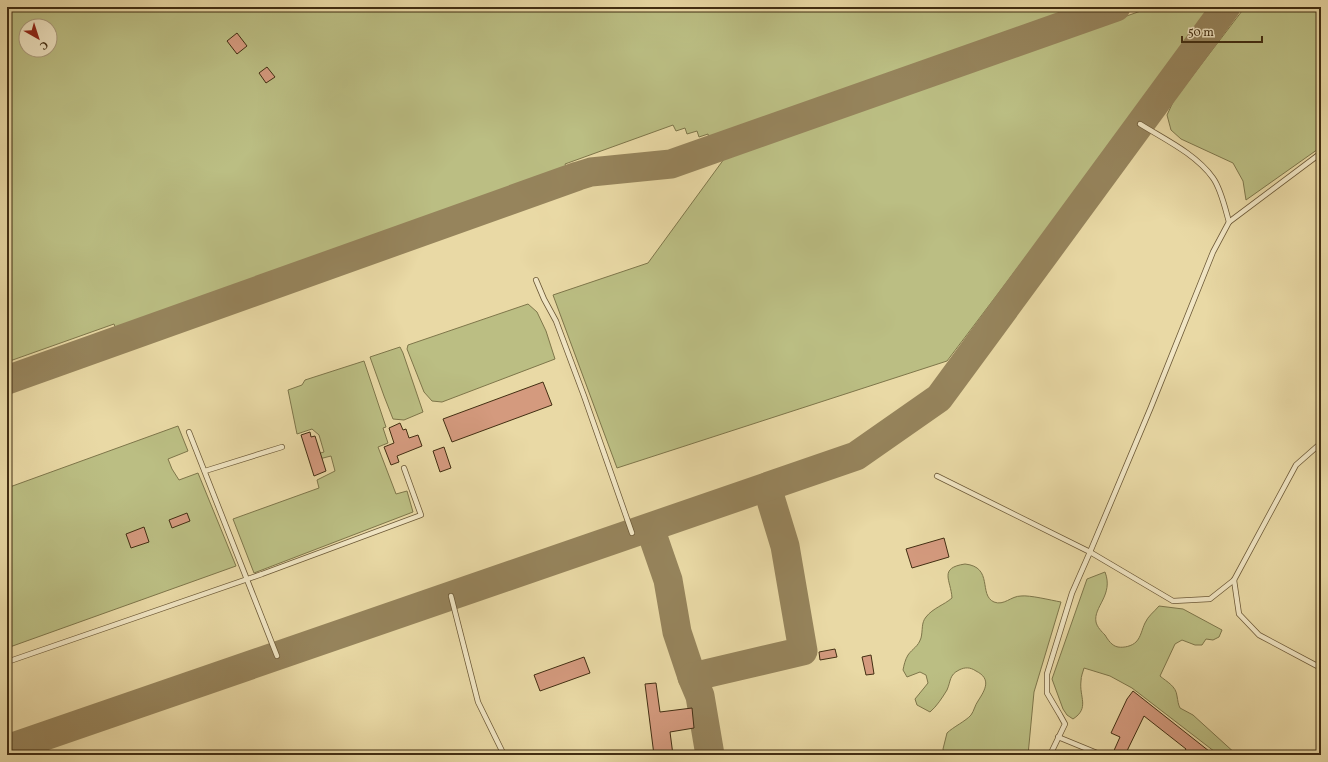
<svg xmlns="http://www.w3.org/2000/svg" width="1328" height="762" font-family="Vollkorn,serif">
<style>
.green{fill:#bbbe83;stroke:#7e764a;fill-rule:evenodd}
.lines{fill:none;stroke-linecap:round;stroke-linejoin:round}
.taxiway{stroke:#96845c;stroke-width:29}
.building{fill:#d49a7e;stroke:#422e12}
.service-casing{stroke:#6c5937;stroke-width:6}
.service{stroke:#f1e6c4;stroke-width:4.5}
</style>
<rect width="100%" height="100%" fill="#e9d9a5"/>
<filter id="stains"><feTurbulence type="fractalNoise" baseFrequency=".005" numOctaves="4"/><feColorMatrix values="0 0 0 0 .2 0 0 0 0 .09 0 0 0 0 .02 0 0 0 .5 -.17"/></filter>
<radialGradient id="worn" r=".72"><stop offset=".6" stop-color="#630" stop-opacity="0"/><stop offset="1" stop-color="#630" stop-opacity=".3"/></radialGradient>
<!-- green -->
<g class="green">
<path d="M7 7H1082L709 139 708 134 699 137 697 131 687 134 685 128 676 131 673 125 565 164 568 173 117 332 114 324 7 362ZM26 26H50V50H26Z"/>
<polygon points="1152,7 1215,7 947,361 617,468 553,295 648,263 724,159"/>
<polygon points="1245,7 1321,7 1321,147 1246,200 1243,181 1233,163 1181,139 1171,130 1167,115 1174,100"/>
<polygon points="528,304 537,312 546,331 555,359 442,402 432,401 424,392 407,349 408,345"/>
<polygon points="400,347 403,353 423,412 404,420 393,419 384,396 370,357"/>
<polygon points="364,361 386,427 383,428 388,443 378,447 396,494 407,491 413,512 254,573 233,519 319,488 317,480 335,471 331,456 311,461 310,456 324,452 319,435 312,429 297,434 288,390 302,385 305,380"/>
<polygon points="178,426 188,451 168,459 172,469 179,480 198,473 236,566 7,648 7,488"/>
<path d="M965 564C994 567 978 595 994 602 1004 606 1011 596 1021 596 1030 595 1050 600 1061 602L1034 692 1028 755H944L943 749 947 733C953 727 966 721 971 715 974 711 975 705 978 701 985 690 992 679 976 671 970 667 965 667 959 670 949 675 951 681 947 690 942 698 937 706 930 712L917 705 915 699 924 688 928 683 926 675 920 672 907 677 903 670C904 665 905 660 908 655 913 648 918 647 921 638 923 630 921 623 926 617 933 608 944 605 952 598 951 580 938 568 965 564Z"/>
<path d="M1105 572C1114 595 1093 607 1096 622 1097 627 1102 632 1105 635 1108 640 1112 646 1118 647 1124 648 1132 646 1136 642 1141 637 1142 629 1145 623 1148 616 1154 612 1159 606L1183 609 1222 630 1219 637 1213 640 1206 639 1202 645H1195L1182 640 1175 644 1160 676C1167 682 1176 686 1177 696 1178 701 1178 704 1180 708L1193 715 1237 755H1219L1132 688 1110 676 1084 668C1083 672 1081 676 1081 681 1079 697 1090 708 1073 719L1067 715 1063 709 1052 679 1087 579Z"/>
</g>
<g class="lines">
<!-- taxiway -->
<g class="taxiway">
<polyline points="7,380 578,176 591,172 671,164 1116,7"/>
<polyline points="650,528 668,580 677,632 692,677 700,696 710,755"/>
<polyline points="692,677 803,651 785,546 767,487"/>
<polyline points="7,749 856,456 939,398 1226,7"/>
</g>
</g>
<!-- building -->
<g class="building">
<polygon points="237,33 247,46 237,54 227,41"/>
<polygon points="267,67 275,77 266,83 259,73"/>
<polygon points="543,382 552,405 452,442 443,419"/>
<polygon points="400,423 403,430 406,429 409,438 418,435 422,446 397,456 399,462 391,465 384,447 394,443 389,428"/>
<polygon points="310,432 311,437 315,436 326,471 314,476 301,435"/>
<polygon points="444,447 451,468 440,472 433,451"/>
<polygon points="187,513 190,521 172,528 169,520"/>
<polygon points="144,527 149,542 131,548 126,534"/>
<polygon points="944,538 949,557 912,568 906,549"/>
<polygon points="835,649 837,657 820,660 819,652"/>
<polygon points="871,655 874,674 866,675 862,657"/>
<polygon points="584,657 590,673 540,691 534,675"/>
<polygon points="656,683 660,712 692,708 694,728 670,732 673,755 654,755 645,684"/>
<polygon points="1133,691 1214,755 1182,755 1186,749 1144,716 1125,755 1112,755 1120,737 1111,733 1127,699"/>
</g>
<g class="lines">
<defs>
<g id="service">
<path d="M1140 124C1164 139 1196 154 1213 178 1221 189 1225 208 1229 222"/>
<polyline points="536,280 544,299 556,321 584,396 632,533"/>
<polyline points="189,432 277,656"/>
<polyline points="205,471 282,447"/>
<polyline points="937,476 1090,552 1173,601 1210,599 1234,580 1296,465 1321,443"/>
<polyline points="1234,580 1239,614 1259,635 1321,668"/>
<polyline points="451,596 478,702 504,755"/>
<polyline points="7,662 262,574 421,515 404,468"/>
<polyline points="1058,737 1097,753 1099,755"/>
<polyline points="1050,755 1065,724 1060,715 1047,693 1047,674 1072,593 1090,552 1151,407 1213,252 1229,222 1321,153"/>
</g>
</defs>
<!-- service casing -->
<use href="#service" class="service-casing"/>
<!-- service -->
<use href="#service" class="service"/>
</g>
<!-- margin -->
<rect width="1328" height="762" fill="none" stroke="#e9d9a5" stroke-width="24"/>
<rect x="8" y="8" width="1312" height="746" fill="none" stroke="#422e12" stroke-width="2"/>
<rect x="12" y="12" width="1304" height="738" fill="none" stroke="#422e12"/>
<!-- north arrow -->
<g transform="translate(38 38) rotate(141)"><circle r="19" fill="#f1e6c4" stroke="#ab9c7d"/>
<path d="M0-3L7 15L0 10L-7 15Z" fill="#8f2418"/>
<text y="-6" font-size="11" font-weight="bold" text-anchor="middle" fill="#422e12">С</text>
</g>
<!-- scale -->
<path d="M1182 36v6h80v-6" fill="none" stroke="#422e12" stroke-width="2"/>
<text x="1188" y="36" font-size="12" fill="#422e12" stroke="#f1e6c4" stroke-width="3" paint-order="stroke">50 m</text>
<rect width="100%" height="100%" filter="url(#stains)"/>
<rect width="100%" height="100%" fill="url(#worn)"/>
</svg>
